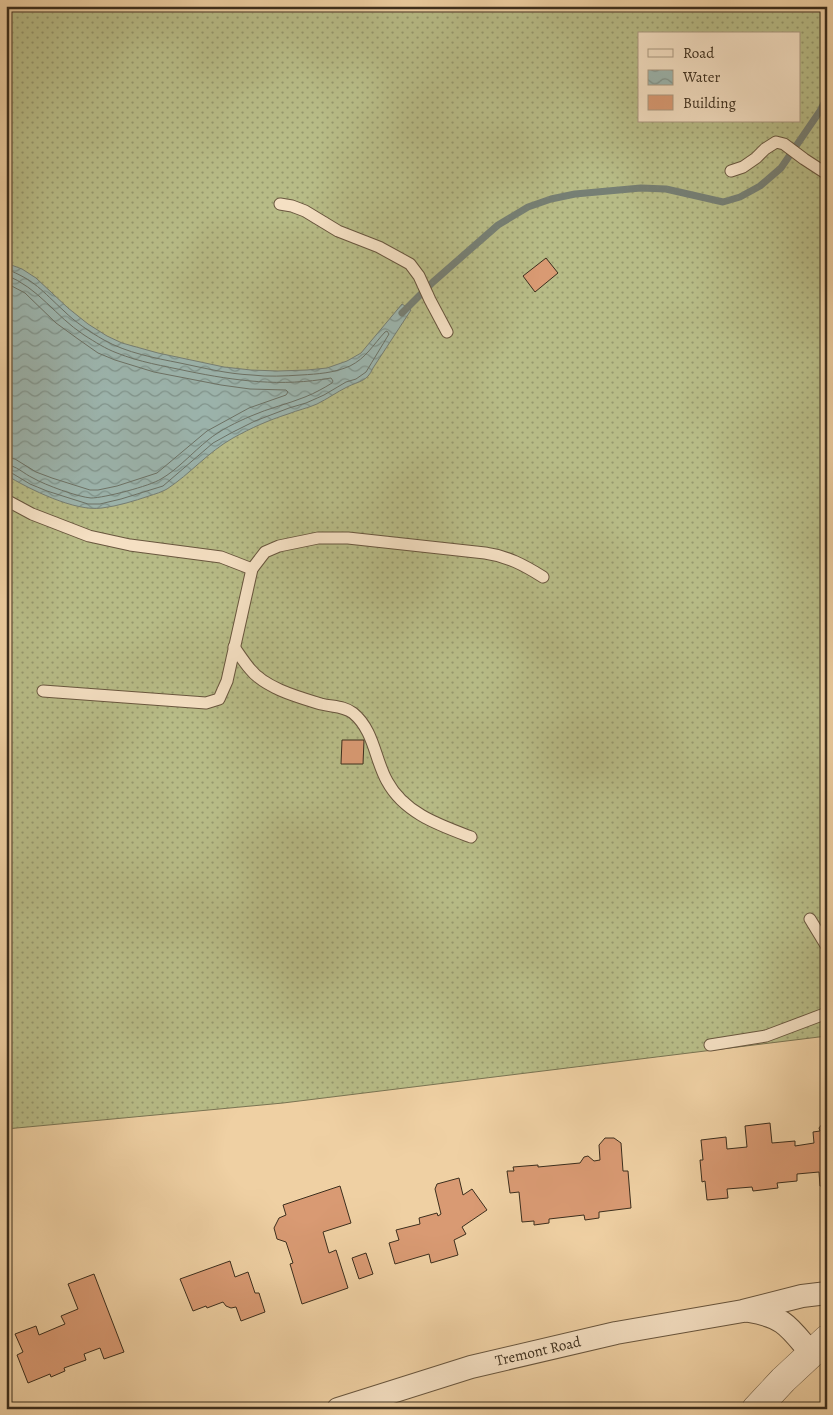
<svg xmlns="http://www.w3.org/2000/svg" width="833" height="1415" font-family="Alegreya,serif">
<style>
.grass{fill:url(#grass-dots);stroke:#7a7452;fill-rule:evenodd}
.water{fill:url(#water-waves);stroke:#767f74}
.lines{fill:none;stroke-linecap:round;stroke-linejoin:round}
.shore{stroke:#6c7266;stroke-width:1}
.stream{stroke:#767f74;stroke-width:7}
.building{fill:#d99a73;stroke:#3c2e1d}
.service-casing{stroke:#69563e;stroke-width:13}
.minor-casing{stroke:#69563e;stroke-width:24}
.tertiary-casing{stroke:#69563e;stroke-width:29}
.service{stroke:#f5e0c3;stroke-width:11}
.minor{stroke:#f5e0c3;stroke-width:22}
.tertiary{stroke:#f5e0c3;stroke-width:28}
.labels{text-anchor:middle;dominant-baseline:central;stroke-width:4.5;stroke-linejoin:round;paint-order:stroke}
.street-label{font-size:15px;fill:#3c2e1d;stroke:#f5e0c3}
</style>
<defs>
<pattern id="grass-dots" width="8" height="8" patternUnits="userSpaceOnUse" patternTransform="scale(1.25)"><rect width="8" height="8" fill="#b7bb86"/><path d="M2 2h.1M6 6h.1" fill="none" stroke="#96986d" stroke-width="1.8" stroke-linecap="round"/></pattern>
<pattern id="water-waves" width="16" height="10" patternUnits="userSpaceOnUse" patternTransform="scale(1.25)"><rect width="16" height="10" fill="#9cb5ae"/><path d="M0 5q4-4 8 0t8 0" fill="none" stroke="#80948d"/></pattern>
</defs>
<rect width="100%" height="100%" fill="#efd0a3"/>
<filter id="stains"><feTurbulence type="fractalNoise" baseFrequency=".004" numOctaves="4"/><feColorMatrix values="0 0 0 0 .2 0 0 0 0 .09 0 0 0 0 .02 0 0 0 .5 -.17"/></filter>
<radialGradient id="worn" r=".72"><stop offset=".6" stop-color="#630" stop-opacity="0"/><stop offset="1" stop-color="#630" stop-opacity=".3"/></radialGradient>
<!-- grass -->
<path class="grass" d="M6 6H827V1036L283 1103 6 1129ZM639 34H799V121H639Z"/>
<!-- water -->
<path class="water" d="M6 263 22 269 36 278 68 308 88 324 107 336 122 343 158 353 224 367 251 370 278 371 307 370 327 368 347 361 361 353 402 304 411 310 373 368C367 382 359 381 347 387 337 392 327 399 317 404 308 408 298 410 288 414 269 420 251 428 233 438 208 452 190 474 167 489 162 492 155 494 149 496 134 501 118 506 102 508 75 512 29 489 6 475Z"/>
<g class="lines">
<!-- shore -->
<g class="shore">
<path d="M6 269C35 280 42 291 64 311 75 322 90 332 104 340 127 353 155 358 180 363 204 368 228 374 252 375 268 377 285 376 301 375 318 374 334 373 350 366 366 358 373 345 385 332L387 331 389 334 366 372 356 379 346 382 324 395 306 403 289 408 255 421 231 433 213 443 163 486 121 499 100 504H88L47 491 30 484 10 472 6 471"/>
<path d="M6 275C39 288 55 316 84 335 95 342 106 349 117 353 139 362 164 366 187 371 236 381 281 387 331 378L333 381 332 383C324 388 315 393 305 397 288 404 269 408 251 416 237 422 220 430 208 440 193 452 177 470 161 479 150 486 104 498 91 498 78 497 45 485 33 478 24 474 16 465 6 465"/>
<polyline points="6,283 25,293 56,323 78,339 98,353 115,360 154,372 221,385 250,389 286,390 288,392 286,395 249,408 207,431 157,473 117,486 98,490 90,490 52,478 36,472 15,459 6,457"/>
</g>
<!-- stream -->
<polyline class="stream" points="402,313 433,282 498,225 528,207 551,199 575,194 641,188 666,189 723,202 740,197 760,186 781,168 820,111 827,97"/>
</g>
<!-- building -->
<g class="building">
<polygon points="546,258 558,273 535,292 523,276"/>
<polygon points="342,740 364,740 363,764 341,764"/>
<polygon points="770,1123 772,1143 795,1141 795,1146 814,1143 813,1132 820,1131 819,1128 822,1124 827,1123 827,1186 820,1186 819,1172 797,1174 797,1181 777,1183 778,1188 753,1191 752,1187 727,1189 728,1198 707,1200 705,1181 702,1182 700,1160 703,1160 701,1140 726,1137 727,1149 747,1147 745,1126"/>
<polygon points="605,1138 614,1138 621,1143 623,1171 628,1171 631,1208 599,1212 599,1218 585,1220 584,1215 549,1219 549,1223 534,1225 534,1221 522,1222 519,1192 510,1193 507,1171 514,1171 513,1167 538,1165 538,1167 580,1163 584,1157 588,1156 594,1161 600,1160 599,1145"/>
<polygon points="459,1178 463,1195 472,1189 487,1210 462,1227 466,1234 454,1240 458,1255 431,1263 429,1254 395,1264 389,1243 399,1240 396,1230 420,1224 419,1218 437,1213 438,1216 441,1214 435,1189 437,1184"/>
<polygon points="340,1186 351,1223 323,1232 329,1253 336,1250 348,1288 302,1304 290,1264 293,1263 286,1242 277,1239 274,1228 279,1218 286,1215 283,1205"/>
<polygon points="366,1253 373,1274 359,1279 352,1258"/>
<polygon points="230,1261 235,1277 248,1272 255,1293 259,1293 265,1312 241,1321 236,1307 231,1308 226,1306 223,1302 207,1308 206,1306 193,1311 180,1279"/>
<polygon points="94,1274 124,1352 104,1359 100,1348 84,1354 86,1360 64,1368 65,1371 51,1377 50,1374 28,1383 17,1355 23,1352 15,1334 36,1326 39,1335 65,1324 61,1316 78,1309 68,1284"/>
</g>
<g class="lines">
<defs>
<g id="service">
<polyline points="731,171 743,167 756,158 765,149 776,142 784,144 804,159 827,174"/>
<polyline points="280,204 292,206 305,211 338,231 379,247 410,264 419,276 430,300 447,332"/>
<polyline points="6,500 32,514 89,536 130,545 221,557 252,569"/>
<path d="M234 647C239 654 244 662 250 669 265 688 298 697 321 704 333 707 344 706 353 713 374 730 375 760 387 781 404 813 439 825 471 837"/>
<path d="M43 691 206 703 219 699 227 681 252 569 265 552 279 546 318 538H348L485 553C507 556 524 565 543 577"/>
<polyline points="810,919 827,947"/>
<polyline points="710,1045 766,1036 827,1013"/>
</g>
<g id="minor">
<path d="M749 1311C785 1317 789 1327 811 1353"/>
<polyline points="338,1409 471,1367 616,1333 743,1311 802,1296 827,1293"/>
</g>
<polyline id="tertiary" points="756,1409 783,1380 827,1339"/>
</defs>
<!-- service casing -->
<use href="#service" class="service-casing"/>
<!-- minor casing -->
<use href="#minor" class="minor-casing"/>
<!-- tertiary casing -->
<use href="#tertiary" class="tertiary-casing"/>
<!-- service -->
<use href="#service" class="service"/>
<!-- minor -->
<use href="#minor" class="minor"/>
<!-- tertiary -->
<use href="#tertiary" class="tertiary"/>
</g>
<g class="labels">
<!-- street labels -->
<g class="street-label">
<text transform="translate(538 1351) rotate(-13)">Tremont Road</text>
</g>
</g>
<!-- margin -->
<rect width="833" height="1415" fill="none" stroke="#efd0a3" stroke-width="25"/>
<rect x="8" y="8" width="818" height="1400" fill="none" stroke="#3c2e1d" stroke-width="2.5"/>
<rect x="12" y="12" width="808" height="1390" fill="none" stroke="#3c2e1d"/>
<!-- legend -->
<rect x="638" y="32" width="162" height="90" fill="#f5e0c3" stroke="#ab9981"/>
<rect x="648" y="49" width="25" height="8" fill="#f5e0c3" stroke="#ab9981"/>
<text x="683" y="58" font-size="15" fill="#3c2e1d">Road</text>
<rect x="648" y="70" width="25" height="15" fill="url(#water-waves)" stroke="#ab9981"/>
<text x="683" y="82" font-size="15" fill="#3c2e1d">Water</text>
<rect x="648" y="95" width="25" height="15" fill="#d99a73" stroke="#ab9981"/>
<text x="683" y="108" font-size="15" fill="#3c2e1d">Building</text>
<rect width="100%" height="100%" filter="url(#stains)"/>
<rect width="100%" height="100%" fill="url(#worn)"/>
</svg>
